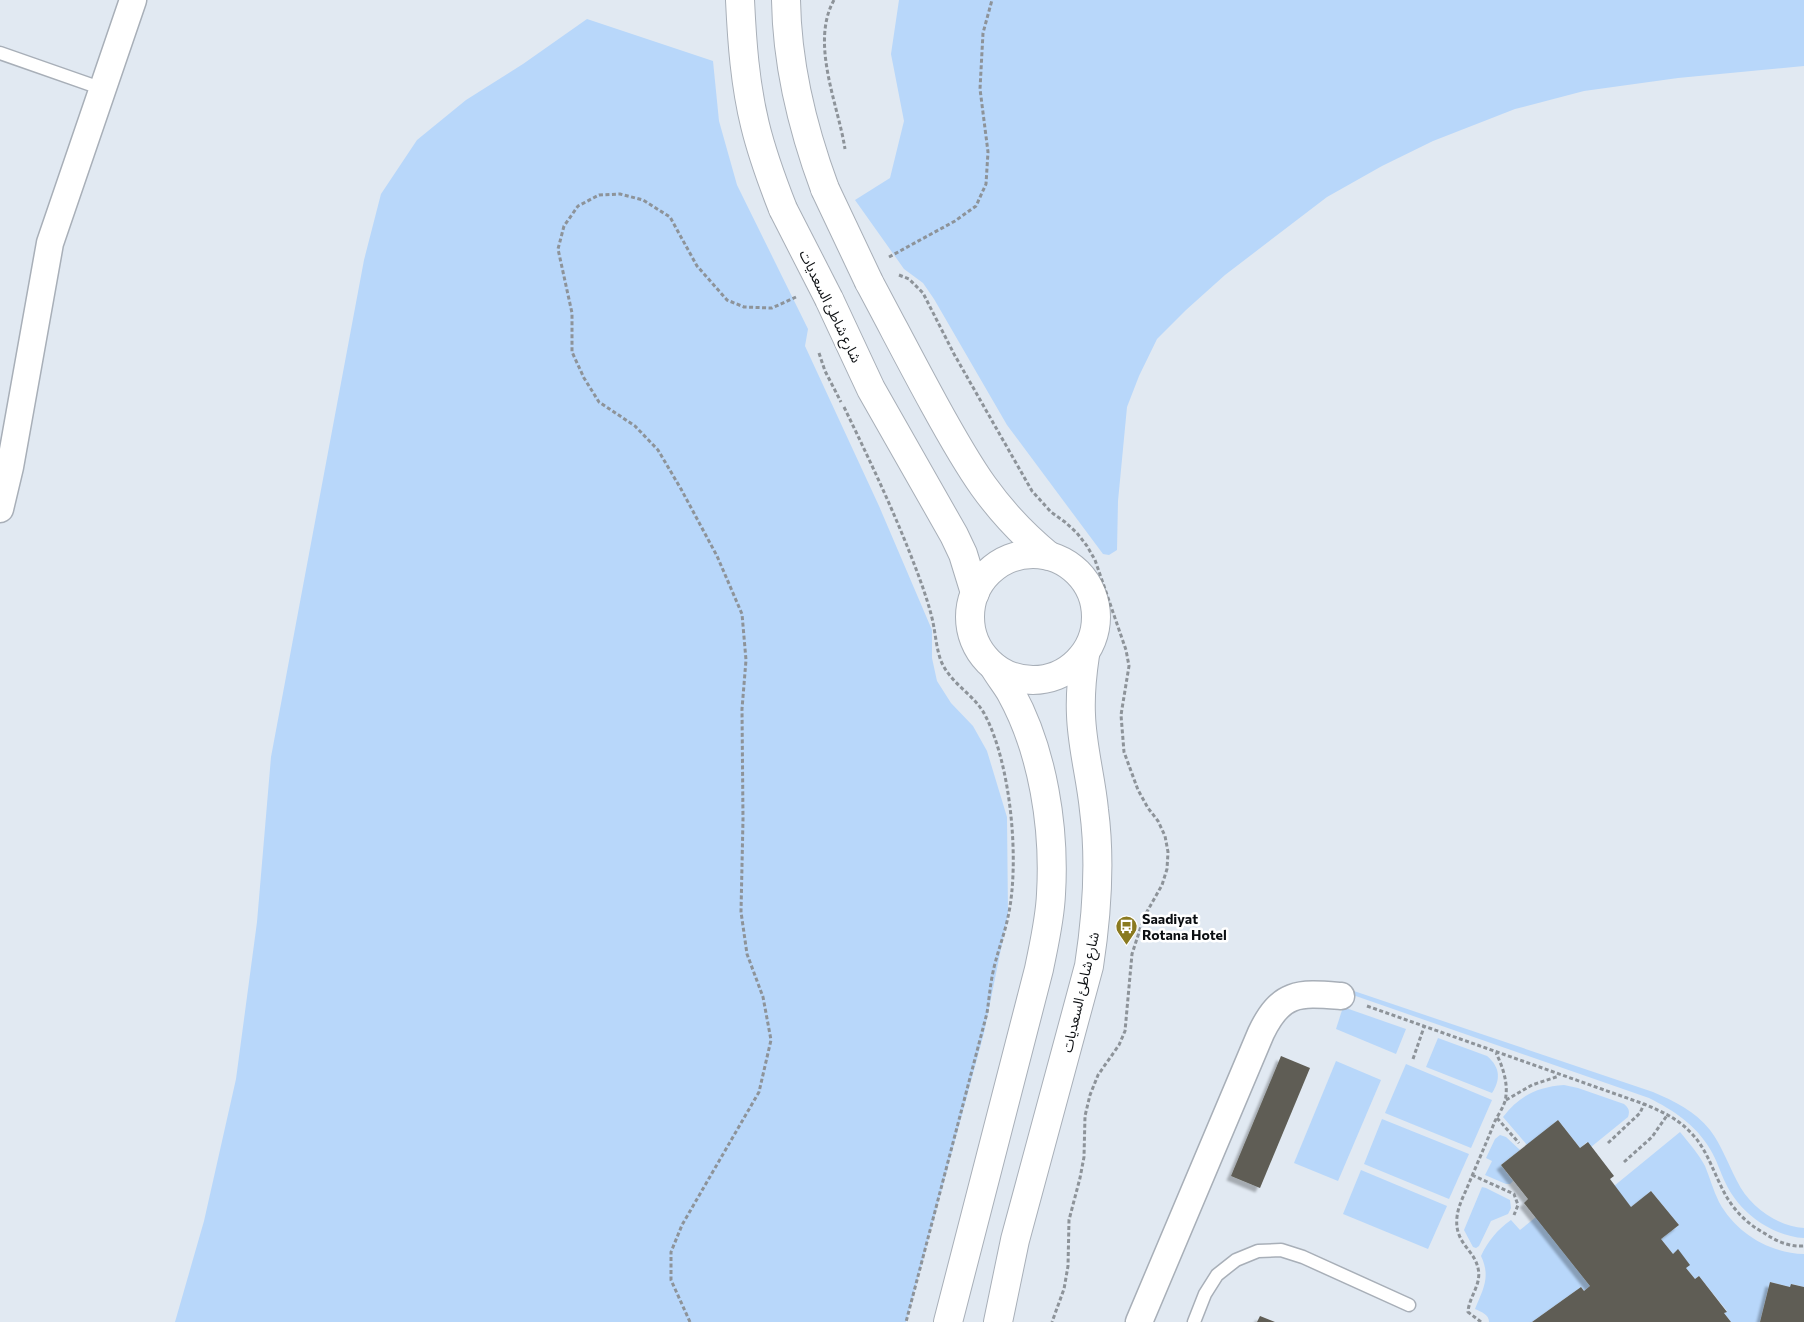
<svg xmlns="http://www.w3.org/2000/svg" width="1804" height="1322" font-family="Commissioner,'Noto Sans Arabic',sans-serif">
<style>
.green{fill:#b8d7fa}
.building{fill:#5f5d54;filter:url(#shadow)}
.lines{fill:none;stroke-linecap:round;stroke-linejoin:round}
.service-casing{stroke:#a8afb8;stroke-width:15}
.minor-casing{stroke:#a8afb8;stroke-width:29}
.tertiary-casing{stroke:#a8afb8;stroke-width:30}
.path{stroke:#8d9399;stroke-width:3;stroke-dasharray:4 2.5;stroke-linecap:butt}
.service{stroke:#fff;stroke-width:12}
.minor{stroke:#fff;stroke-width:26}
.tertiary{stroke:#fff;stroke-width:28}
.tertiary-bridge-casing{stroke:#a8afb8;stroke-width:30;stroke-linecap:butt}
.tertiary-bridge{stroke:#fff;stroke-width:28}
.labels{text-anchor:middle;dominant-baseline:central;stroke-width:5;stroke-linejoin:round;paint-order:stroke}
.street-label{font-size:14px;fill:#0b0e11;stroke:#fff}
.poi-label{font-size:14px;font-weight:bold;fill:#0b0e11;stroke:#fff;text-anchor:start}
</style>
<defs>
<filter id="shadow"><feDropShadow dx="-4.5" dy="4.5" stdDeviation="1" flood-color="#0004"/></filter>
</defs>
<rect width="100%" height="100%" fill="#e1e9f2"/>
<!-- green -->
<g class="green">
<polygon points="899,0 1804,0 1804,66 1678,78 1584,91 1515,109 1433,141 1382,166 1327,197 1225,275 1186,310 1157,339 1139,376 1127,407 1118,501 1117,550 1109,555 1103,554 1007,425 934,299 923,283 904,269 855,200 890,178 904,121 891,54"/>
<polygon points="587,19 713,61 719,121 737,185 808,329 805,346 879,506 932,630 932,658 937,681 951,703 973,726 987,751 1007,817 1008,914 984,1033 906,1322 175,1322 204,1221 236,1079 257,922 271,757 364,260 381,194 417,140 466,100 523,64"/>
<path d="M1351 990 1653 1092C1674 1101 1695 1111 1710 1130 1722 1146 1728 1164 1737 1181 1749 1206 1776 1226 1804 1228V1238C1772 1236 1740 1213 1726 1184 1720 1172 1717 1160 1710 1149 1696 1125 1673 1110 1649 1098L1350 994Z"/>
<polygon points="1343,1007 1406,1029 1396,1054 1336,1029"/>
<path d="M1438 1038 1487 1056C1500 1067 1501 1079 1492 1093L1426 1067Z"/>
<polygon points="1336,1061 1381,1080 1338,1181 1294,1163"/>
<polygon points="1406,1064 1492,1100 1471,1148 1385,1113"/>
<path d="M1564 1085 1578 1088 1624 1104C1629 1108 1630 1111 1628 1117L1591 1147 1587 1142 1580 1148 1558 1120 1527 1145 1503 1117C1519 1096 1537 1087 1564 1085Z"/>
<polygon points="1382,1119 1469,1154 1449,1199 1364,1164"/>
<path d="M1680 1132C1689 1143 1698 1153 1705 1166 1710 1178 1713 1190 1719 1202 1736 1233 1769 1253 1804 1254V1287L1792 1284 1790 1287 1770 1282 1760 1322H1731L1724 1313 1727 1311 1699 1276 1695 1279 1686 1268 1678 1250 1673 1254 1661 1239 1679 1225 1651 1191 1631 1207 1614 1186Z"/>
<polygon points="1500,1135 1506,1137 1520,1150 1501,1165 1513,1181 1510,1184 1506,1184 1485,1175 1492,1161 1486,1158 1495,1139"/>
<polygon points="1361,1170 1447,1206 1428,1249 1343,1214"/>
<polygon points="1482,1187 1486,1188 1510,1200 1511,1208 1508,1214 1491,1221 1479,1246 1476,1248 1473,1247 1464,1230"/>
<path d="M1536 1217 1590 1286 1584 1291 1581 1287 1532 1322H1489C1489 1314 1481 1312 1475 1309 1483 1289 1491 1277 1481 1256 1488 1241 1497 1230 1511 1220L1520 1230Z"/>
</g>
<!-- building -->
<g class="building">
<polygon points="1281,1056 1310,1068 1260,1188 1231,1176"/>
<polygon points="1558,1120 1580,1148 1588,1142 1614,1176 1610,1179 1631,1207 1651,1191 1679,1225 1661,1239 1673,1254 1678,1249 1690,1265 1686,1268 1695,1279 1699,1276 1727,1312 1724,1313 1731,1322 1532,1322 1581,1287 1584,1291 1590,1286 1524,1203 1528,1199 1501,1165"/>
<polygon points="1770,1282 1790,1287 1791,1284 1804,1287 1804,1322 1760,1322"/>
<polygon points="1260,1316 1275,1322 1257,1322"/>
</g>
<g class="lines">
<defs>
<g id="service">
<polyline points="0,53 103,89"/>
<polyline points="1194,1322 1205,1294 1217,1275 1236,1260 1258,1251 1281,1250 1303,1257 1409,1305"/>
</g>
<g id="minor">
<polyline points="0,509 10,467 50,243 133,0"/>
<path d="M1139 1322 1261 1033C1281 991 1299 993 1341 996"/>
</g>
<g id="tertiary">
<path d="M740 0C742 42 745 84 755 125 762 154 772 181 783 209"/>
<path d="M786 0C787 66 802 127 825 189"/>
<path d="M869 282C891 323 912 364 934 404 968 466 993 510 1049 556"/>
<polyline points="829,299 871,389 954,535 963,554 975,593"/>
<circle cx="1033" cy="617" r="63"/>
<path d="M948 1322 1039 969C1044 944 1050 919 1051 894 1055 828 1043 751 1011 693 1006 684 999 676 994 667"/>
<path d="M998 1322 1015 1240 1089 966C1097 914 1101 863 1094 810 1091 778 1082 747 1081 715 1080 695 1082 675 1085 655"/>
</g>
</defs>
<!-- service casing -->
<use href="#service" class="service-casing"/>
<!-- minor casing -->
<use href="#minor" class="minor-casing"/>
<!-- tertiary casing -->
<use href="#tertiary" class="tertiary-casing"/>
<!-- path -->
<g class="path">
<path d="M834 0C810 43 838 104 845 149"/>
<polyline points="889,257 955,221 976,206 986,184 988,152 980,89 983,33 992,0"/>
<polyline points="899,275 909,279 923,293 954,354 1032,491 1051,512 1065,522 1077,533 1087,546 1095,560 1126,650 1129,666 1121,715 1124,752 1138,790 1148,808 1158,821 1165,836 1168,852 1167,869 1162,885 1144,917 1132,954 1125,1031 1119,1045 1098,1075 1090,1095 1085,1116 1084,1157 1080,1178 1069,1220 1068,1266 1064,1289 1052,1322"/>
<polyline points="819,353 825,371 841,402"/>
<path d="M844 407C873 467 901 526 923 588 927 600 932 615 934 628 936 639 937 650 941 661 952 686 975 694 986 717 1011 766 1020 863 1008 917 1004 936 997 953 993 972 990 986 989 1000 987 1013L906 1322"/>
<path d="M1367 1006 1644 1104C1663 1112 1679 1119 1693 1135 1706 1149 1712 1168 1721 1186 1730 1206 1744 1222 1764 1233 1776 1241 1789 1247 1804 1246"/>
<polyline points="1413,1059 1424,1027"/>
<polyline points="1506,1100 1532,1085 1559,1076"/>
<polyline points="1497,1118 1519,1143"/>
<polyline points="1608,1143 1640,1113 1644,1104"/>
<polyline points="1624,1162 1652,1137 1668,1114"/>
<polyline points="1472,1175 1514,1194 1518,1205 1514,1215"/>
<polyline points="690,1322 671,1280 671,1252 682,1225 759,1092 771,1040 763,997 747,954 741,912 743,819 742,709 746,660 742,614 717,556 681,489 658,450 635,426 599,402 584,378 572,352 572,313 558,249 564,226 578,206 599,195 620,194 643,200 670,217 697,266 727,300 744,307 772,308 796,297"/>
<path d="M1481 1322 1468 1312C1469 1296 1482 1285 1478 1268 1474 1249 1454 1243 1457 1217 1458 1207 1463 1197 1467 1188 1476 1166 1486 1144 1495 1121 1498 1115 1503 1108 1505 1101 1509 1085 1503 1067 1496 1053"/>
</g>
<!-- service -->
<use href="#service" class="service"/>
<!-- minor -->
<use href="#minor" class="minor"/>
<!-- tertiary -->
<use href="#tertiary" class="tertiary"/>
<defs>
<g id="tertiary-bridge">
<polyline points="825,189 869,282"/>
<polyline points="783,209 829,299"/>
</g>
</defs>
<!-- tertiary-bridge casing -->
<use href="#tertiary-bridge" class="tertiary-bridge-casing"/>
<!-- tertiary-bridge -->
<use href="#tertiary-bridge" class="tertiary-bridge"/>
</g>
<!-- icons -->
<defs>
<symbol id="bus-pin" viewBox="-11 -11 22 30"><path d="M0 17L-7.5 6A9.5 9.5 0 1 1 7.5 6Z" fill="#8a7a20" stroke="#fff"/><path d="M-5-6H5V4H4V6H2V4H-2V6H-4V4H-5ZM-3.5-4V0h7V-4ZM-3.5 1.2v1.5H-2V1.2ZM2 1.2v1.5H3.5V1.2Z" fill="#fff"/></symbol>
</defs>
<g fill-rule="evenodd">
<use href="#bus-pin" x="1114" y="914" width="25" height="34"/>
</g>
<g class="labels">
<!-- street labels -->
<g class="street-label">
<text transform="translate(831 306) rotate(64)">شارع شاطئ السعديات</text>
<text transform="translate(1080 992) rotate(-77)">شارع شاطئ السعديات</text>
</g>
<!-- poi labels -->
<g class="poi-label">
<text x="1142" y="918">Saadiyat<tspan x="1142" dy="16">Rotana Hotel</tspan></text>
</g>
</g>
</svg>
